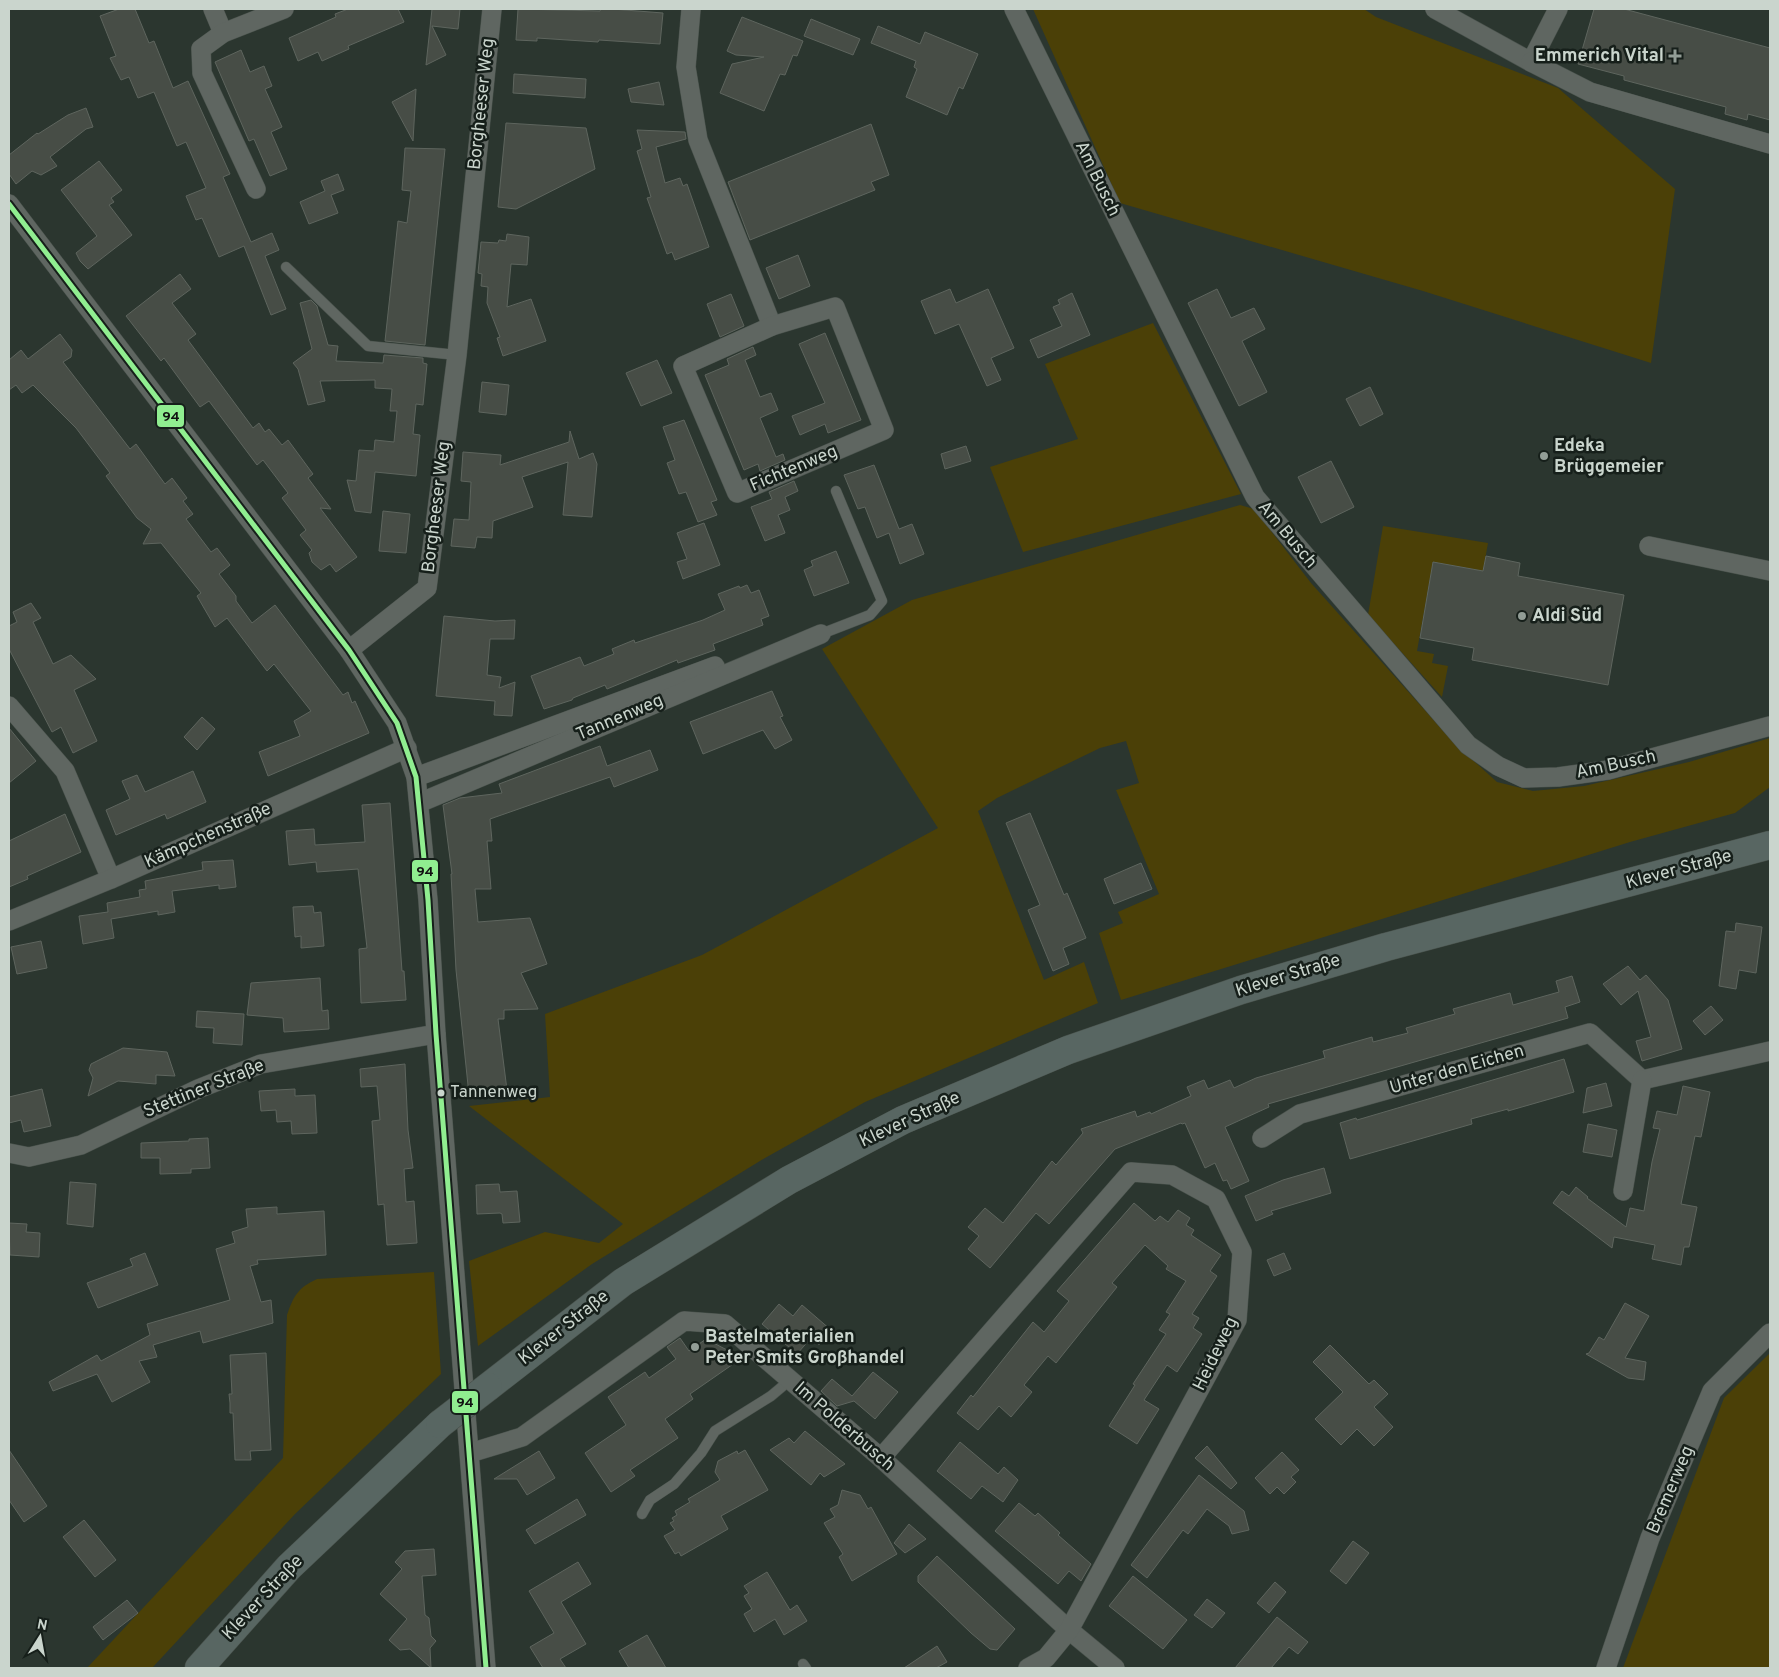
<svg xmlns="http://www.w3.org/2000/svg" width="1779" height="1677" font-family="Overpass,sans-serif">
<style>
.green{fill:#4b4007}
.building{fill:#474d46;stroke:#5e655e}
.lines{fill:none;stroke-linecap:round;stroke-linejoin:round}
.service-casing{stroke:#48514b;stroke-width:11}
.minor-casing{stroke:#48514b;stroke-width:20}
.primary-casing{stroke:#48514b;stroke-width:29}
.service{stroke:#5f6661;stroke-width:10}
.minor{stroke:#5f6661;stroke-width:19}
.primary{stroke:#586662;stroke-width:28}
.primary-bridge-casing{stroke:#48514b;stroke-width:29;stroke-linecap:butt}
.primary-bridge{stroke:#586662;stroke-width:28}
.bus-1-casing{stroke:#161f1a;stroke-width:9}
.bus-1{stroke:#90ee90;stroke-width:5}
.poi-dot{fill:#929d96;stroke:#161f1a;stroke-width:2}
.bus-dot{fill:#cad5cd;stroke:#161f1a;stroke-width:2}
.labels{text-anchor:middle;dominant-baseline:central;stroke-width:5;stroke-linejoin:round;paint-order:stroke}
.bus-label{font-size:17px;fill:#cad5cd;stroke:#161f1a;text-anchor:start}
.poi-label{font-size:18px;font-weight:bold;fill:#cad5cd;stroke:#161f1a;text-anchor:start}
.street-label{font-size:18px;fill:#cad5cd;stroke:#161f1a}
.line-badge{stroke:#161f1a;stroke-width:2}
.pale-badge-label{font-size:14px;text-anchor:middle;font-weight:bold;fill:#111}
</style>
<rect width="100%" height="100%" fill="#2b362f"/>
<!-- green -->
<g class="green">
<polygon points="1033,9 1364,9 1376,17 1558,88 1675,189 1651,363 1423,291 1120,203"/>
<polygon points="1153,323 1241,494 1023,552 990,467 1078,439 1045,364"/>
<polygon points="1240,505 1254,509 1311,583 1455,744 1497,782 1533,791 1584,786 1689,762 1770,738 1770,787 1735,813 1630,842 1121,1000 1099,933 1123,923 1118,912 1159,894 1116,790 1139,783 1126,741 1100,748 997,798 978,811 1044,980 1084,962 1098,1003 865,1102 765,1158 592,1264 478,1346 469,1261 545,1232 599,1243 623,1224 469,1106 550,1097 545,1014 702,955 938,828 822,649 912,600"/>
<polygon points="1383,526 1488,543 1483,571 1433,562 1417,651 1434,654 1432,663 1448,666 1442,697 1368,615"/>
<path d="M434 1272 441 1374 295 1514 152 1668H87L283 1458 287 1315C294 1295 298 1288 317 1279Z"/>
<polygon points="1770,1353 1770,1668 1623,1668 1724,1398"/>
</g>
<!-- building -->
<g class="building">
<polygon points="119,9 135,9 149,43 154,41 173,88 188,81 230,174 223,177 251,242 272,233 279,250 265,256 286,309 271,315 244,246 219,257 202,218 196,220 186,196 206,188 186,142 177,146 154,92 138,98 129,77 121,80 110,58 116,56 100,16"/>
<polygon points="348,9 398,9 404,22 348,46 349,49 322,61 318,52 298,61 289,38 336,17 335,14"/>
<polygon points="432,9 460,9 458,29 432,26 446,55 426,65"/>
<polygon points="518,9 600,11 601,9 612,9 663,13 660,44 599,40 598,42 537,38 537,41 516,40"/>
<polygon points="1594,9 1624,9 1770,48 1770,120 1748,114 1747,120 1725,114 1726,107 1624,80 1624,76 1578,64"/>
<polygon points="742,17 803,41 797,56 793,55 785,75 780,74 764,111 720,93 732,64 764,57 736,55 727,51"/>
<polygon points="811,19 860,39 853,55 804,36"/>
<polygon points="878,26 920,44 925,32 978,54 963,89 959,87 947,115 906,97 917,69 914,67 916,61 871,43"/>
<polygon points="241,50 250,72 264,66 272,86 265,89 282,127 271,132 287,169 270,176 254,139 249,141 215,62"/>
<polygon points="514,74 586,79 585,98 513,93"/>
<polygon points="659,82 664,105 631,102 628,89"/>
<polygon points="416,89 413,141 392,102"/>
<polygon points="86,108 93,127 86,129 50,157 57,166 41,175 32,171 16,184 9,174 9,155 37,133 38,134 68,115"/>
<polygon points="506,123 586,128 595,169 516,209 498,207"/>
<polygon points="871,124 889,175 871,182 875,190 750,240 728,182"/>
<polygon points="637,130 685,132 686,139 656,147 665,183 680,178 683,186 687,184 709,247 675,260 672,252 667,254 647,198 651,197 637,151 642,149"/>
<polygon points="405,148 445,149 425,345 385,341 398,221 407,223 411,191 402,190"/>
<polygon points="99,161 122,190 111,198 114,202 109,205 132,235 88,269 80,261 76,253 97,236 61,190"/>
<polygon points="338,174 344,190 331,195 338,213 309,224 300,202 325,191 321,181"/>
<polygon points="507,234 529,237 527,265 511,264 507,307 531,299 546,341 503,356 497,338 500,337 487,303 488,287 481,286 482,274 478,273 481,242 498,243 499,240 506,241"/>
<polygon points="798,255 810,286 779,299 766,268"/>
<polygon points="180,274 191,289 172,303 196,334 188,340 253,428 259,423 265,432 269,429 282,445 288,440 313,474 308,478 331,509 320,508 357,557 336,572 330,564 321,570 312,562 309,553 312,550 300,535 306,530 282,498 288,493 263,460 257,465 209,401 200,407 164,358 161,361 126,316"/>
<polygon points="950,289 956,303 988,289 1014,348 991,358 1001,380 987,386 959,324 935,334 921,301"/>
<polygon points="1217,289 1231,318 1254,308 1265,329 1242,341 1267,392 1239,406 1188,303"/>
<polygon points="1072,293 1090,335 1038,358 1030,340 1062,326 1053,307 1060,304 1058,300"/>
<polygon points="731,294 744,326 720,337 707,304"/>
<polygon points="311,300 317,306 328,345 338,346 336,361 383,363 384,355 423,358 423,363 427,364 423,405 416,404 413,434 420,435 416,476 375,472 371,513 355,511 347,480 356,481 359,450 374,451 375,440 394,442 397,411 390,411 392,389 375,388 375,380 320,381 325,401 308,405 298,369 293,363 312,349 300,303"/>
<polygon points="825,333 861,420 828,433 825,424 800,435 792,416 825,403 799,344"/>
<polygon points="60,334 72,350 71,357 63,362 130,449 136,444 165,484 172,478 187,498 183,501 193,514 186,519 211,552 217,548 230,565 219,574 236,596 236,601 252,623 275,605 343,695 348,692 352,703 355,701 369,733 268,776 259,752 300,736 294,721 311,711 274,664 267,671 227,618 215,627 197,596 201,593 161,543 143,544 151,529 137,518 106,476 110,473 76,428 33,385 22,393 16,385 9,390 9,360 21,350 28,359"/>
<polygon points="753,347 756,355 745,360 760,397 771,393 778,410 760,418 776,457 783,454 785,460 760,471 758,464 744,470 705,375 729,365 727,359"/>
<polygon points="657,360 672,393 641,406 626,373"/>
<polygon points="482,382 509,385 506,415 479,412"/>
<polygon points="1370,387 1383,414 1360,426 1346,399"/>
<polygon points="684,420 717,500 711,502 717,515 698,522 686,492 679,494 667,463 675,460 663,427"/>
<polygon points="570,431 579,459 593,453 597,464 592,517 563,515 568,462 522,477 533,507 493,521 492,538 477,537 475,548 451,546 454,519 469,520 471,482 461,481 463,452 501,455 500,465 569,442"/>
<polygon points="966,446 971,461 945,469 941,454"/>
<polygon points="1331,461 1354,507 1321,523 1298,477"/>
<polygon points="874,465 899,529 912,524 924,554 900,564 889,533 877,538 865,507 858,509 844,475"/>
<polygon points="794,481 798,491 785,497 790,510 778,515 785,533 765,541 751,507 772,499 769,492"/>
<polygon points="383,511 410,514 406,553 379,551"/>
<polygon points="704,523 720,565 683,579 677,562 687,559 677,533"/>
<polygon points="836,551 849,583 814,596 804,570 813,566 811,561"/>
<polygon points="1486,556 1520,563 1518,576 1624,595 1608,685 1472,660 1474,648 1420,638 1433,562 1483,571"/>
<polygon points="747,585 751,593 759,590 769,616 761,619 763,625 713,644 715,650 678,663 677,660 607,689 605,685 573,698 572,700 544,709 531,676 580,657 584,666 614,654 612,649 634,640 635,643 703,620 725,610 718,594 739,586 740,588"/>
<polygon points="31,603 41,618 33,622 53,664 71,655 96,679 74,690 97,741 73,753 61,727 52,732 9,649 9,626 17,622 13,612"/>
<polygon points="444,616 495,621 515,620 514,639 490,639 487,675 501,677 499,688 515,682 512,716 494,715 495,701 436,696"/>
<polygon points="772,691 783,716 780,717 792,740 775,749 763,730 703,754 690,722"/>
<polygon points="202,717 215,729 197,750 184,737"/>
<polygon points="9,728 36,761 9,783"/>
<polygon points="600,746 607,766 650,750 658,770 614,787 610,777 490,819 492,841 487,841 491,889 475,889 478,922 530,918 547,964 521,973 538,1009 504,1010 504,1019 498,1019 507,1090 469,1095 456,970 451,874 452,874 443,805 460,798 502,793 499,784"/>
<polygon points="193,771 206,802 167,819 165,814 116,835 106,810 130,799 122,781 137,775 145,792"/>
<polygon points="390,803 402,971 404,971 406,1000 361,1003 359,949 367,948 358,869 317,872 316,862 289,865 286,831 314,829 315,845 365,842 362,805"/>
<polygon points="1030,813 1064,895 1067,893 1086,938 1063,948 1069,964 1053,971 1028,910 1040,905 1006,823"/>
<polygon points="65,814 81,852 27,876 28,879 9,887 9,841"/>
<polygon points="233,860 236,887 219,889 219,885 172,891 175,912 158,915 158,911 111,919 114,938 83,944 79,916 108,912 107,903 140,897 139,890 146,889 145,881 203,870 202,862"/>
<polygon points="1141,863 1152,889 1114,904 1104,879"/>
<polygon points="313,906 314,913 321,912 324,946 301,948 301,936 295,937 293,907"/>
<polygon points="1736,923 1762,927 1756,973 1739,970 1736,989 1719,986 1726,931 1735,932"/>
<polygon points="41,941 47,968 17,974 11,947"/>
<polygon points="1628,966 1640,980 1646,975 1668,1000 1682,1049 1642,1061 1636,1041 1651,1037 1638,991 1621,1005 1603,984"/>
<polygon points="1572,976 1580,1002 1565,1007 1568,1018 1268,1104 1269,1107 1225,1127 1249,1181 1231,1189 1227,1180 1223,1181 1215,1163 1205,1168 1185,1123 1182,1124 1181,1123 1115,1149 1049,1224 1036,1213 990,1268 968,1249 979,1236 968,1227 985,1208 1003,1223 1052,1161 1056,1165 1083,1133 1081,1129 1135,1111 1137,1117 1150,1112 1151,1114 1191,1096 1187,1087 1204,1080 1208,1089 1230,1080 1234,1088 1256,1078 1325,1058 1323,1051 1372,1037 1373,1042 1408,1033 1406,1028 1455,1014 1453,1009 1510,993 1513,1005 1559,992 1556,981"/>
<polygon points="320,978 322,1011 328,1010 329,1029 284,1032 283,1018 247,1015 251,983"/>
<polygon points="1711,1006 1723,1020 1705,1035 1693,1021"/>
<polygon points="197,1011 244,1014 242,1045 213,1043 214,1028 196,1027"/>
<polygon points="123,1048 167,1052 175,1076 156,1075 156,1084 118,1081 88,1096 93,1078 89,1070 91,1064"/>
<polygon points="1564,1059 1574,1092 1508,1111 1508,1109 1471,1119 1472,1124 1350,1159 1340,1123 1356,1118 1357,1120"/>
<polygon points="405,1064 408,1130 413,1168 404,1169 406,1202 414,1201 417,1243 387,1245 384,1204 378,1205 372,1121 380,1120 377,1086 361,1087 360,1069"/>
<polygon points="1606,1083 1612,1106 1583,1113 1587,1088"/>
<polygon points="1683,1086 1710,1092 1701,1137 1695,1136 1681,1204 1697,1207 1689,1247 1684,1247 1681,1265 1652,1259 1655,1245 1614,1237 1612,1248 1553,1203 1562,1191 1569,1196 1576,1187 1588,1197 1587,1198 1626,1227 1630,1208 1644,1211 1652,1162 1660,1129 1653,1128 1657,1111 1677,1115"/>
<polygon points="42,1089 51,1126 24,1132 21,1120 9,1123 9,1097"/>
<polygon points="295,1089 295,1096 315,1095 317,1133 292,1134 291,1121 277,1122 276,1110 261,1111 259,1091"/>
<polygon points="1588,1124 1617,1130 1612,1157 1583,1152"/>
<polygon points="208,1138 210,1168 191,1169 191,1173 160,1174 160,1158 141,1158 141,1143 189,1141 189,1139"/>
<polygon points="1324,1168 1331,1193 1271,1211 1273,1214 1256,1221 1245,1196 1283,1180"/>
<polygon points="70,1182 96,1184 93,1227 67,1224"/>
<polygon points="499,1184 500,1192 517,1191 520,1222 503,1223 502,1214 500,1213 477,1214 476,1185"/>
<polygon points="1134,1203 1155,1221 1160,1216 1168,1222 1178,1210 1190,1218 1186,1225 1194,1230 1191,1235 1221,1255 1210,1271 1217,1276 1192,1314 1199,1318 1193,1328 1202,1334 1177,1372 1167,1365 1144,1400 1159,1409 1137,1444 1109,1426 1135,1385 1133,1384 1166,1334 1159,1330 1170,1314 1166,1312 1186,1281 1166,1269 1168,1266 1145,1245 1112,1283 1117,1287 1056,1363 1048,1356 1024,1385 1032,1392 1011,1417 999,1406 978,1430 957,1413 971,1395 973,1397 1033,1322 1044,1332 1069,1301 1057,1291"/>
<polygon points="277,1207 277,1214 324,1211 326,1255 257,1260 258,1264 250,1266 261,1302 271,1300 273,1323 203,1343 200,1331 153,1345 157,1357 139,1361 150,1382 112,1402 97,1374 53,1391 49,1382 97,1355 101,1361 150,1335 147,1324 230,1300 216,1249 235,1243 232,1232 248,1227 246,1209"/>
<polygon points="9,1223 27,1224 26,1232 40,1233 39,1257 10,1255"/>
<polygon points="145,1253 158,1285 98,1308 87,1283 133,1266 130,1259"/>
<polygon points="1284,1253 1291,1269 1274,1276 1267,1260"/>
<polygon points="1625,1303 1649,1316 1625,1358 1646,1362 1644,1380 1628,1378 1586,1354 1589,1353 1599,1337 1604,1340"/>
<polygon points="779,1304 793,1316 802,1305 831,1330 819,1345 811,1338 797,1354 762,1324"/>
<polygon points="680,1338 689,1351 706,1339 727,1350 739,1360 690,1394 693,1399 665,1419 678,1438 630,1470 635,1476 611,1492 585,1453 626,1425 608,1397 645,1372 649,1378 676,1359 667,1347"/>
<polygon points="1330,1345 1369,1384 1374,1380 1388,1394 1374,1407 1393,1427 1374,1446 1357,1429 1341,1445 1315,1419 1343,1392 1313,1362"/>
<polygon points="266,1353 271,1450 250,1451 251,1460 235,1460 233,1413 230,1413 230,1403 229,1394 232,1394 230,1355"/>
<polygon points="873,1372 898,1392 875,1419 854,1401 837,1406 821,1391 832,1379 852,1396"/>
<polygon points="805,1431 845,1464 824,1477 820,1473 811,1485 770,1450 789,1438 794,1443"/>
<polygon points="960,1442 998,1474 1004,1467 1018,1480 1003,1502 982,1486 971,1499 937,1471"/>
<polygon points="1207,1446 1237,1483 1231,1489 1195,1458"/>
<polygon points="9,1450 47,1506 24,1522 9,1500"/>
<polygon points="745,1450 768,1490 721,1516 728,1529 681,1556 679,1552 675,1554 664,1536 675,1530 670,1523 674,1521 672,1518 677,1515 675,1511 690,1502 688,1499 720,1480 715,1472 718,1461 737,1451 738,1454"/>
<polygon points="539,1451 555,1478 527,1495 517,1479 494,1479"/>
<polygon points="1282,1452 1299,1470 1291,1477 1296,1482 1284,1494 1277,1487 1270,1494 1255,1478"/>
<polygon points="1199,1475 1244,1511 1249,1530 1232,1534 1229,1526 1207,1509 1188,1534 1183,1530 1147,1578 1131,1565"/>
<polygon points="842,1490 860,1495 868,1509 871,1507 897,1554 852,1581 839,1557 843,1554 824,1523 835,1517 830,1509 838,1505"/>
<polygon points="577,1499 586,1515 535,1544 526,1530"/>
<polygon points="1019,1503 1035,1516 1038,1513 1060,1533 1058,1535 1091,1564 1081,1581 1069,1571 1058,1584 995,1531"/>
<polygon points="84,1520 116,1560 95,1577 63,1537"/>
<polygon points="909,1524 926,1539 905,1553 894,1543"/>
<polygon points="1353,1541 1369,1553 1346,1584 1330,1571"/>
<polygon points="434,1549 436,1575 422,1576 425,1615 429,1618 431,1636 436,1641 430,1648 431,1668 410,1649 400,1650 389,1640 407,1619 380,1594 402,1569 395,1562 405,1551"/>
<polygon points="937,1556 1015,1629 997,1650 990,1649 971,1633 918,1582 918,1576"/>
<polygon points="578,1562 591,1584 561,1602 586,1644 560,1659 566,1668 543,1668 530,1647 554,1633 529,1591"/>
<polygon points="767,1572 790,1610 797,1605 807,1621 784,1635 775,1619 754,1632 744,1614 752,1609 744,1596 749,1593 744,1586"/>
<polygon points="1133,1576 1187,1620 1163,1649 1109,1606"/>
<polygon points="1275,1582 1286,1592 1269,1613 1257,1603"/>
<polygon points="1207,1599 1225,1613 1212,1628 1194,1615"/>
<polygon points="127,1600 138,1613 103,1640 93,1627"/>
<polygon points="1277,1617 1308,1642 1298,1654 1289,1647 1271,1668 1235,1668"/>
<polygon points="647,1635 666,1668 629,1668 619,1651"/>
<polygon points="937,1646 947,1662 936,1668 904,1668"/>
</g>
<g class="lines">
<defs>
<g id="service">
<polyline points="286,267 368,346 457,355"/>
<polyline points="821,634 870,615 882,601 836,491"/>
<polyline points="642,1514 650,1500 674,1484 701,1453 715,1431 771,1396 790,1380"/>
<polyline points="803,1664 806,1668"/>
</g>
<g id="minor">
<polyline points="213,9 223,33"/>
<polyline points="691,9 686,67 698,140 772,326"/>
<polyline points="1014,9 1255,497 1468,745 1498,766 1524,778 1558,777 1608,770 1770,726"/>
<polyline points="1435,9 1531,62 1558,9"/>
<polyline points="1531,62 1590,92 1770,144"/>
<polyline points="256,189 202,73 201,49 223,33 284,9"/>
<polyline points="9,204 349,650 397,723 416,777 428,900 436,1034 486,1668"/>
<polygon points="835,307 884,430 737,493 683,366 772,326"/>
<polyline points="1649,546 1770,571"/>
<polyline points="349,650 427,588 457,355 492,9"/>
<polyline points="9,706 65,771 111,879"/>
<polyline points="416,777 715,666"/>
<polyline points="419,803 821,634"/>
<polyline points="9,921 111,879 407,748"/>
<polyline points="1262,1138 1300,1114 1590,1033 1642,1080 1770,1051"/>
<polyline points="9,1153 29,1157 81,1145 198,1089 261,1064 436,1034"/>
<polyline points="1623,1191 1642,1080"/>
<polyline points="470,1453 522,1437 684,1321 725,1324 881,1458 1069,1630 1115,1668"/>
<polyline points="881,1458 1131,1172 1172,1175 1216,1199 1242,1252 1237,1320 1069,1630 1046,1658 1028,1668"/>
<polyline points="1606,1668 1650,1538 1712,1391 1770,1333"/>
</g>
<g id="primary">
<polyline points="488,1387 623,1282 789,1180 903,1120 1068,1050 1241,990 1386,947 1770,845"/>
<polyline points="199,1668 289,1567 440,1424"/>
</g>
</defs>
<!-- service casing -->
<use href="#service" class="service-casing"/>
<!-- minor casing -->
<use href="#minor" class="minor-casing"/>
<!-- primary casing -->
<use href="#primary" class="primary-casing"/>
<!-- service -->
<use href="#service" class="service"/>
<!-- minor -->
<use href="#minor" class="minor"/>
<!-- primary -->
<use href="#primary" class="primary"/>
<defs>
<polyline id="primary-bridge" points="440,1424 488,1387"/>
</defs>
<!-- primary-bridge casing -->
<use href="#primary-bridge" class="primary-bridge-casing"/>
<!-- primary-bridge -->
<use href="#primary-bridge" class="primary-bridge"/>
<defs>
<polyline id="bus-1" points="9,204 349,650 397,723 416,777 428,900 436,1034 486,1668"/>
</defs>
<!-- bus-1 casing -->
<use href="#bus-1" class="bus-1-casing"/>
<!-- bus-1 -->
<use href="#bus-1" class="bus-1"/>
</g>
<!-- markers -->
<g class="poi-dot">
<path d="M1672.5 48.5h5v5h5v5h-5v5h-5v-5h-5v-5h5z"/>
<circle cx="1544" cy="456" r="5"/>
<circle cx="1522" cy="616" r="5"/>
<circle cx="695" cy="1347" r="5"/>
</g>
<circle class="bus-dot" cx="441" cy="1093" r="4.5"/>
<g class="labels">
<!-- bus labels -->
<g class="bus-label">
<text x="450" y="1093">Tannenweg</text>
</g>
<!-- poi labels -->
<g class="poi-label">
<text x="1664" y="56" text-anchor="end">Emmerich Vital</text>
<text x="1554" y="446">Edeka<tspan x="1554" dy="21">Brüggemeier</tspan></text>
<text x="1532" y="616">Aldi Süd</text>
<text x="705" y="1337">Bastelmaterialien<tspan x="705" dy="21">Peter Smits Großhandel</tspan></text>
</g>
<!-- street labels -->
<g class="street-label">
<text transform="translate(482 104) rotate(-84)">Borgheeser Weg</text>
<text transform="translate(1097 179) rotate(64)">Am Busch</text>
<text transform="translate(794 469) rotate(-23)">Fichtenweg</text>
<text transform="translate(437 507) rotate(-83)">Borgheeser Weg</text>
<text transform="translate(1287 535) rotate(50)">Am Busch</text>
<text transform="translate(620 718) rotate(-23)">Tannenweg</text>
<text transform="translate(1616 765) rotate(-12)">Am Busch</text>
<text transform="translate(208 836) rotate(-24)">Kämpchenstraße</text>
<text transform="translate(1679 870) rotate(-15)">Klever Straße</text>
<text transform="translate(1288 976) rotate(-17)">Klever Straße</text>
<text transform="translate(1457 1070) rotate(-16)">Unter den Eichen</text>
<text transform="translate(204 1089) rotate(-22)">Stettiner Straße</text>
<text transform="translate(910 1120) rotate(-25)">Klever Straße</text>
<text transform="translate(564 1328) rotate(-38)">Klever Straße</text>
<text transform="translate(1216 1354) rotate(-64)">Heideweg</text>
<text transform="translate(844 1427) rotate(41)">Im Polderbusch</text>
<text transform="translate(1671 1490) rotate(-67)">Bremerweg</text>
<text transform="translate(263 1598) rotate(-47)">Klever Straße</text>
</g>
</g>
<g class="line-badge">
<rect x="156" y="404" width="29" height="24" rx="5" fill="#90ee90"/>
<rect x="411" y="859" width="28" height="24" rx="5" fill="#90ee90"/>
<rect x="451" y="1390" width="28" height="24" rx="5" fill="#90ee90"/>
</g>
<g class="pale-badge-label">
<text x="171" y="421">94</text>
<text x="425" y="876">94</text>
<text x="465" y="1407">94</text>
</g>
<!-- border -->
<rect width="1779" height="1677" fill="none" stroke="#cad5cd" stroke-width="20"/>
<!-- north arrow -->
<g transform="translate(40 1637) rotate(11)" stroke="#161f1a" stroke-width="4" paint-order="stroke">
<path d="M0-4L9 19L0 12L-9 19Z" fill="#cad5cd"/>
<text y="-8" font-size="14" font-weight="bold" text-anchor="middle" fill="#cad5cd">N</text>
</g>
</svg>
